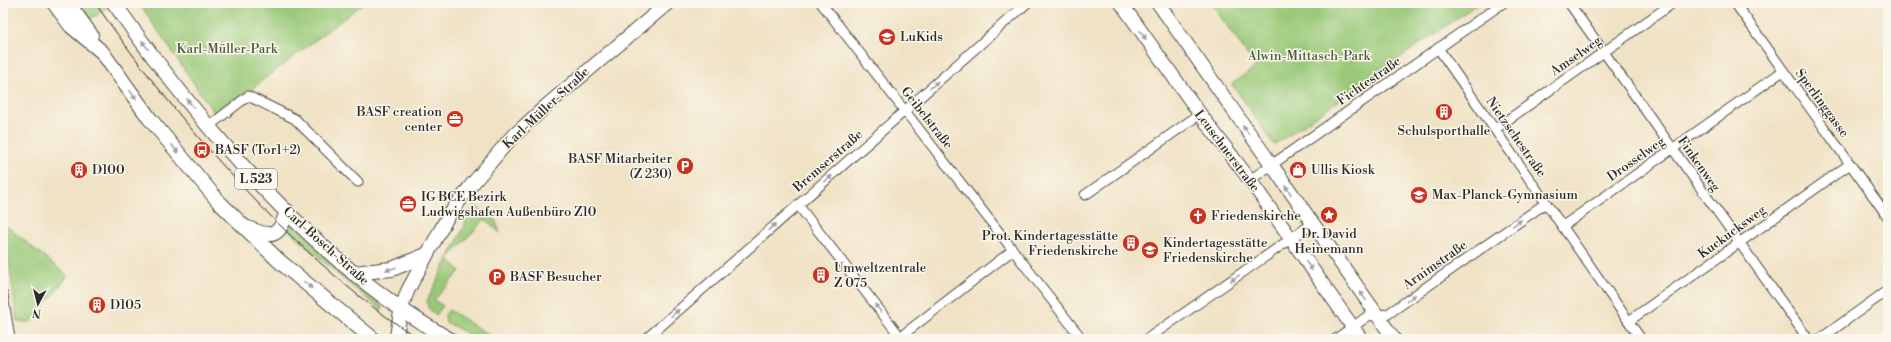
<svg xmlns="http://www.w3.org/2000/svg" width="1891" height="342" font-family="'Libre Bodoni',serif">
<style>
.green{fill:#99c978;stroke:#627a52}
.lines{fill:none;stroke-linecap:round;stroke-linejoin:round}
.street-casing{stroke:#494642;stroke-width:11}
.secondary-casing{stroke:#494642;stroke-width:15}
.primary-casing{stroke:#494642;stroke-width:16}
.street{stroke:#fff;stroke-width:9}
.secondary{stroke:#fff;stroke-width:13}
.primary{stroke:#fff;stroke-width:14}
.tram{stroke:#2b2b2b;stroke-width:1}
.oneway{fill:#a0a0a0}
.labels{text-anchor:middle;dominant-baseline:central;stroke-width:3;stroke-linejoin:round;paint-order:stroke}
.shield{fill:#fbf7ec;stroke:#696865;stroke-width:1}
.shield-label{font-size:12px;font-weight:bold;fill:#2b2b2b}
.poi-label{font-size:13px;fill:#2b2b2b;stroke:#fbf7ec;text-anchor:start}
.park-label{font-size:13px;fill:#4c5a42;stroke:#fbf7ec}
.street-label{font-size:13px;fill:#2b2b2b;stroke:#fbf7ec}
</style>
<rect width="100%" height="100%" fill="#fbf7ec"/>
<filter id="ink" filterUnits="userSpaceOnUse"><feTurbulence type="fractalNoise" baseFrequency=".025" numOctaves="2"/><feDisplacementMap in="SourceGraphic" scale="8" xChannelSelector="R" yChannelSelector="G"/><feConvolveMatrix kernelMatrix="1 2 1 2 8 2 1 2 1" color-interpolation-filters="sRGB"/></filter>
<filter id="wash" filterUnits="userSpaceOnUse"><feTurbulence type="fractalNoise" baseFrequency=".012" numOctaves="4" result="noise"/><feDisplacementMap in="SourceGraphic" scale="16" xChannelSelector="R" yChannelSelector="G"/><feGaussianBlur stdDeviation="0.9" result="paint"/><feColorMatrix in="noise" values="0 0 0 0 0 0 0 0 0 0 0 0 0 0 0 0 0 1.4 0 .05"/><feComposite in="paint" operator="in"/></filter>
<g filter="url(#wash)">
<rect width="100%" height="100%" fill="#f0e2c5"/>
<!-- green -->
<g class="green">
<polygon points="77,3 104,3 107,8 89,20"/>
<polygon points="139,3 364,3 216,116"/>
<polygon points="1211,3 1479,3 1274,145 1232,84 1256,67"/>
<polygon points="474,205 495,219 500,233 485,219 448,258 460,271 434,300 443,306 436,315 428,308 427,301 465,225 465,221"/>
<polygon points="4,224 68,276 31,322 17,322"/>
<polygon points="292,224 382,304 382,310 349,284 287,229"/>
<polygon points="449,310 494,338 496,339 472,336 446,322 445,315"/>
</g>
</g>
<g filter="url(#ink)">
<g class="lines">
<defs>
<g id="street">
<polyline points="821,3 1082,339"/>
<polyline points="1569,3 1808,339"/>
<polyline points="1735,3 1888,217"/>
<polyline points="1438,48 1641,339"/>
<polyline points="209,126 248,96 295,119 358,182"/>
<polyline points="1495,129 1673,3"/>
<polyline points="1250,180 1503,3"/>
<polyline points="1085,195 1200,114"/>
<polyline points="798,205 902,339"/>
<polyline points="1563,226 1783,71"/>
<polyline points="3,295 10,339"/>
<polyline points="1629,321 1850,164"/>
<polyline points="900,337 1013,250"/>
<polyline points="646,339 1027,3"/>
<polyline points="1147,339 1312,224"/>
<polyline points="1336,339 1368,316 1388,314 1546,203"/>
<polyline points="1820,339 1888,290"/>
</g>
<g id="secondary">
<polyline points="1121,3 1200,114 1250,180 1361,339"/>
<polyline points="1158,3 1394,339"/>
<polyline points="396,339 401,309 408,290 447,218 469,188 510,139 546,106 668,3"/>
</g>
<g id="primary">
<polyline points="54,3 71,26 102,52 150,119 219,202 278,260 373,339"/>
<polyline points="68,3 91,35"/>
<path d="M114 3C200 125 317 265 449 339"/>
<path d="M248 228C273 239 279 237 287 211"/>
<polyline points="353,273 392,269 426,255"/>
</g>
</defs>
<!-- street casing -->
<use href="#street" class="street-casing"/>
<!-- secondary casing -->
<use href="#secondary" class="secondary-casing"/>
<!-- primary casing -->
<use href="#primary" class="primary-casing"/>
<!-- street -->
<use href="#street" class="street"/>
<!-- secondary -->
<use href="#secondary" class="secondary"/>
<!-- primary -->
<use href="#primary" class="primary"/>
<!-- tram -->
<path class="tram" d="M95 3C157 91 226 176 305 249 341 282 378 314 420 339"/>
</g>
<!-- one-way arrows -->
<defs><path id="oneway-solid" d="M-6-.8H1V-3.2L6.5 0L1 3.2V.8H-6Z"/></defs>
<g class="oneway">
<use href="#oneway-solid" transform="translate(1143 35) rotate(55)"/>
<use href="#oneway-solid" transform="translate(145 45) rotate(-128)"/>
<use href="#oneway-solid" transform="translate(934 85) rotate(-41)"/>
<use href="#oneway-solid" transform="translate(133 95) rotate(54)"/>
<use href="#oneway-solid" transform="translate(190 103) rotate(-129)"/>
<use href="#oneway-solid" transform="translate(1246 130) rotate(-125)"/>
<use href="#oneway-solid" transform="translate(175 149) rotate(51)"/>
<use href="#oneway-solid" transform="translate(828 179) rotate(-41)"/>
<use href="#oneway-solid" transform="translate(1288 190) rotate(-125)"/>
<use href="#oneway-solid" transform="translate(1517 223) rotate(-35)"/>
<use href="#oneway-solid" transform="translate(772 227) rotate(-41)"/>
<use href="#oneway-solid" transform="translate(1309 266) rotate(55)"/>
<use href="#oneway-solid" transform="translate(391 269) rotate(164)"/>
<use href="#oneway-solid" transform="translate(1235 278) rotate(145)"/>
<use href="#oneway-solid" transform="translate(308 285) rotate(40)"/>
<use href="#oneway-solid" transform="translate(1363 296) rotate(-126)"/>
<use href="#oneway-solid" transform="translate(1411 298) rotate(-35)"/>
<use href="#oneway-solid" transform="translate(878 308) rotate(-128)"/>
<use href="#oneway-solid" transform="translate(675 313) rotate(-41)"/>
</g>
</g>
<!-- icons -->
<defs>
<symbol id="school-disc" viewBox="-11 -11 22 22"><circle r="9.5" fill="#c8321e" stroke="#fbf7ec"/><path d="M0-5L7-2L0 1L-7-2ZM-4 1L0 2.5L4 1V4Q0 6-4 4Z" fill="#fff"/></symbol>
<symbol id="building-disc" viewBox="-11 -11 22 22"><circle r="9.5" fill="#c8321e" stroke="#fbf7ec"/><path d="M-4-6H4V6H1V3H-1V6H-4ZM-2.5-4.3h1.7v1.8h-1.7ZM.8-4.3h1.7v1.8H.8ZM-2.5-1h1.7V.8h-1.7ZM.8-1h1.7V.8H.8Z" fill="#fff"/></symbol>
<symbol id="office-disc" viewBox="-11 -11 22 22"><circle r="9.5" fill="#c8321e" stroke="#fbf7ec"/><path d="M-6-3h4V-5.5h4V-3h4V5H-6ZM-1-4.5V-3h2v-1.5ZM-6 0V1H6V0Z" fill="#fff"/></symbol>
<symbol id="bus-disc" viewBox="-11 -11 22 22"><circle r="9.5" fill="#c8321e" stroke="#fbf7ec"/><path d="M-5-6H5V4H4V6H2V4H-2V6H-4V4H-5ZM-3.5-4V0h7V-4ZM-3.5 1.2v1.5H-2V1.2ZM2 1.2v1.5H3.5V1.2Z" fill="#fff"/></symbol>
<symbol id="parking-disc" viewBox="-11 -11 22 22"><circle r="9.5" fill="#c8321e" stroke="#fbf7ec"/><path d="M-3.5-5.5H1a3.5 3.5 0 0 1 0 7H-1V5.5H-3.5ZM-1-3.4V-.6H.8a1.4 1.4 0 0 0 0-2.8Z" fill="#fff"/></symbol>
<symbol id="shop-disc" viewBox="-11 -11 22 22"><circle r="9.5" fill="#c8321e" stroke="#fbf7ec"/><path d="M-5-2.5h2.3a2.7 3.5 0 0 1 5.4 0H5L5.5 6h-11ZM-1.5-2.5h3a1.5 2.3 0 0 0-3 0Z" fill="#fff"/></symbol>
<symbol id="sight-disc" viewBox="-11 -11 22 22"><circle r="9.5" fill="#c8321e" stroke="#fbf7ec"/><path d="M0-6L1.8-2.2L6-1.7L2.9 1.2L3.7 5.4L0 3.3L-3.7 5.4L-2.9 1.2L-6-1.7L-1.8-2.2Z" fill="#fff"/></symbol>
<symbol id="church-disc" viewBox="-11 -11 22 22"><circle r="9.5" fill="#c8321e" stroke="#fbf7ec"/><path d="M-1.2-6h2.4v3.5h3.3v2.4h-3.3V6h-2.4V-.1h-3.3v-2.4h3.3Z" fill="#fff"/></symbol>
</defs>
<g fill-rule="evenodd">
<use href="#school-disc" x="877" y="27" width="20" height="20"/>
<use href="#building-disc" x="1434" y="102" width="20" height="20"/>
<use href="#office-disc" x="445" y="109" width="20" height="20"/>
<use href="#bus-disc" x="192" y="140" width="20" height="20"/>
<use href="#parking-disc" x="675" y="156" width="20" height="20"/>
<use href="#building-disc" x="69" y="160" width="20" height="20"/>
<use href="#shop-disc" x="1288" y="160" width="20" height="20"/>
<use href="#school-disc" x="1409" y="185" width="20" height="20"/>
<use href="#office-disc" x="398" y="194" width="20" height="20"/>
<use href="#sight-disc" x="1319" y="205" width="20" height="20"/>
<use href="#church-disc" x="1188" y="206" width="20" height="20"/>
<use href="#building-disc" x="1121" y="233" width="20" height="20"/>
<use href="#school-disc" x="1140" y="240" width="20" height="20"/>
<use href="#building-disc" x="811" y="265" width="20" height="20"/>
<use href="#parking-disc" x="487" y="267" width="20" height="20"/>
<use href="#building-disc" x="87" y="295" width="20" height="20"/>
</g>
<g class="labels">
<!-- shield labels -->
<rect class="shield" x="235" y="169" width="42" height="20" rx="3"/>
<g class="shield-label">
<text x="256" y="179">L 523</text>
</g>
<!-- poi labels -->
<g class="poi-label">
<text x="900" y="37">LuKids</text>
<text x="442" y="112" text-anchor="end">BASF creation<tspan x="442" dy="15">center</tspan></text>
<text x="1444" y="131" text-anchor="middle">Schulsporthalle</text>
<text x="215" y="150">BASF (Tor1+2)</text>
<text x="672" y="159" text-anchor="end">BASF Mitarbeiter<tspan x="672" dy="15">(Z 230)</tspan></text>
<text x="92" y="170">D100</text>
<text x="1311" y="170">Ullis Kiosk</text>
<text x="1432" y="195">Max-Planck-Gymnasium</text>
<text x="421" y="197">IG BCE Bezirk<tspan x="421" dy="15">Ludwigshafen Außenbüro Z10</tspan></text>
<text x="1211" y="216">Friedenskirche</text>
<text x="1329" y="234" text-anchor="middle">Dr. David<tspan x="1329" dy="15">Heinemann</tspan></text>
<text x="1118" y="236" text-anchor="end">Prot. Kindertagesstätte<tspan x="1118" dy="15">Friedenskirche</tspan></text>
<text x="1163" y="243">Kindertagesstätte<tspan x="1163" dy="15">Friedenskirche</tspan></text>
<text x="834" y="268">Umweltzentrale<tspan x="834" dy="15">Z 075</tspan></text>
<text x="510" y="277">BASF Besucher</text>
<text x="110" y="305">D105</text>
</g>
<!-- park labels -->
<g class="park-label">
<text x="227" y="49">Karl-Müller-Park</text>
<text x="1309" y="56">Alwin-Mittasch-Park</text>
</g>
<!-- street labels -->
<g class="street-label">
<text transform="translate(1576 56) rotate(-35)">Amselweg</text>
<text transform="translate(1369 81) rotate(-35)">Fichtestraße</text>
<text transform="translate(1822 103) rotate(54)">Sperlinggasse</text>
<text transform="translate(546 108) rotate(-43)">Karl-Müller-Straße</text>
<text transform="translate(927 118) rotate(52)">Geibelstraße</text>
<text transform="translate(1516 137) rotate(55)">Nietzschestraße</text>
<text transform="translate(1227 151) rotate(53)">Leuschnerstraße</text>
<text transform="translate(1636 159) rotate(-35)">Drosselweg</text>
<text transform="translate(828 161) rotate(-41)">Bremserstraße</text>
<text transform="translate(1699 164) rotate(55)">Finkenweg</text>
<text transform="translate(1732 232) rotate(-36)">Kuckucksweg</text>
<text transform="translate(326 246) rotate(42)">Carl-Bosch-Straße</text>
<text transform="translate(1435 265) rotate(-35)">Arnimstraße</text>
</g>
</g>
<!-- margin -->
<rect width="1891" height="342" fill="none" stroke="#fbf7ec" stroke-width="16"/>
<!-- north arrow -->
<g transform="translate(38 304) rotate(187)" stroke="#fbf7ec" stroke-width="3" paint-order="stroke">
<path d="M0-3L7 15L0 10L-7 15Z" fill="#2b2b2b"/>
<text y="-6" font-size="11" font-weight="bold" text-anchor="middle" fill="#2b2b2b">N</text>
</g>
</svg>
